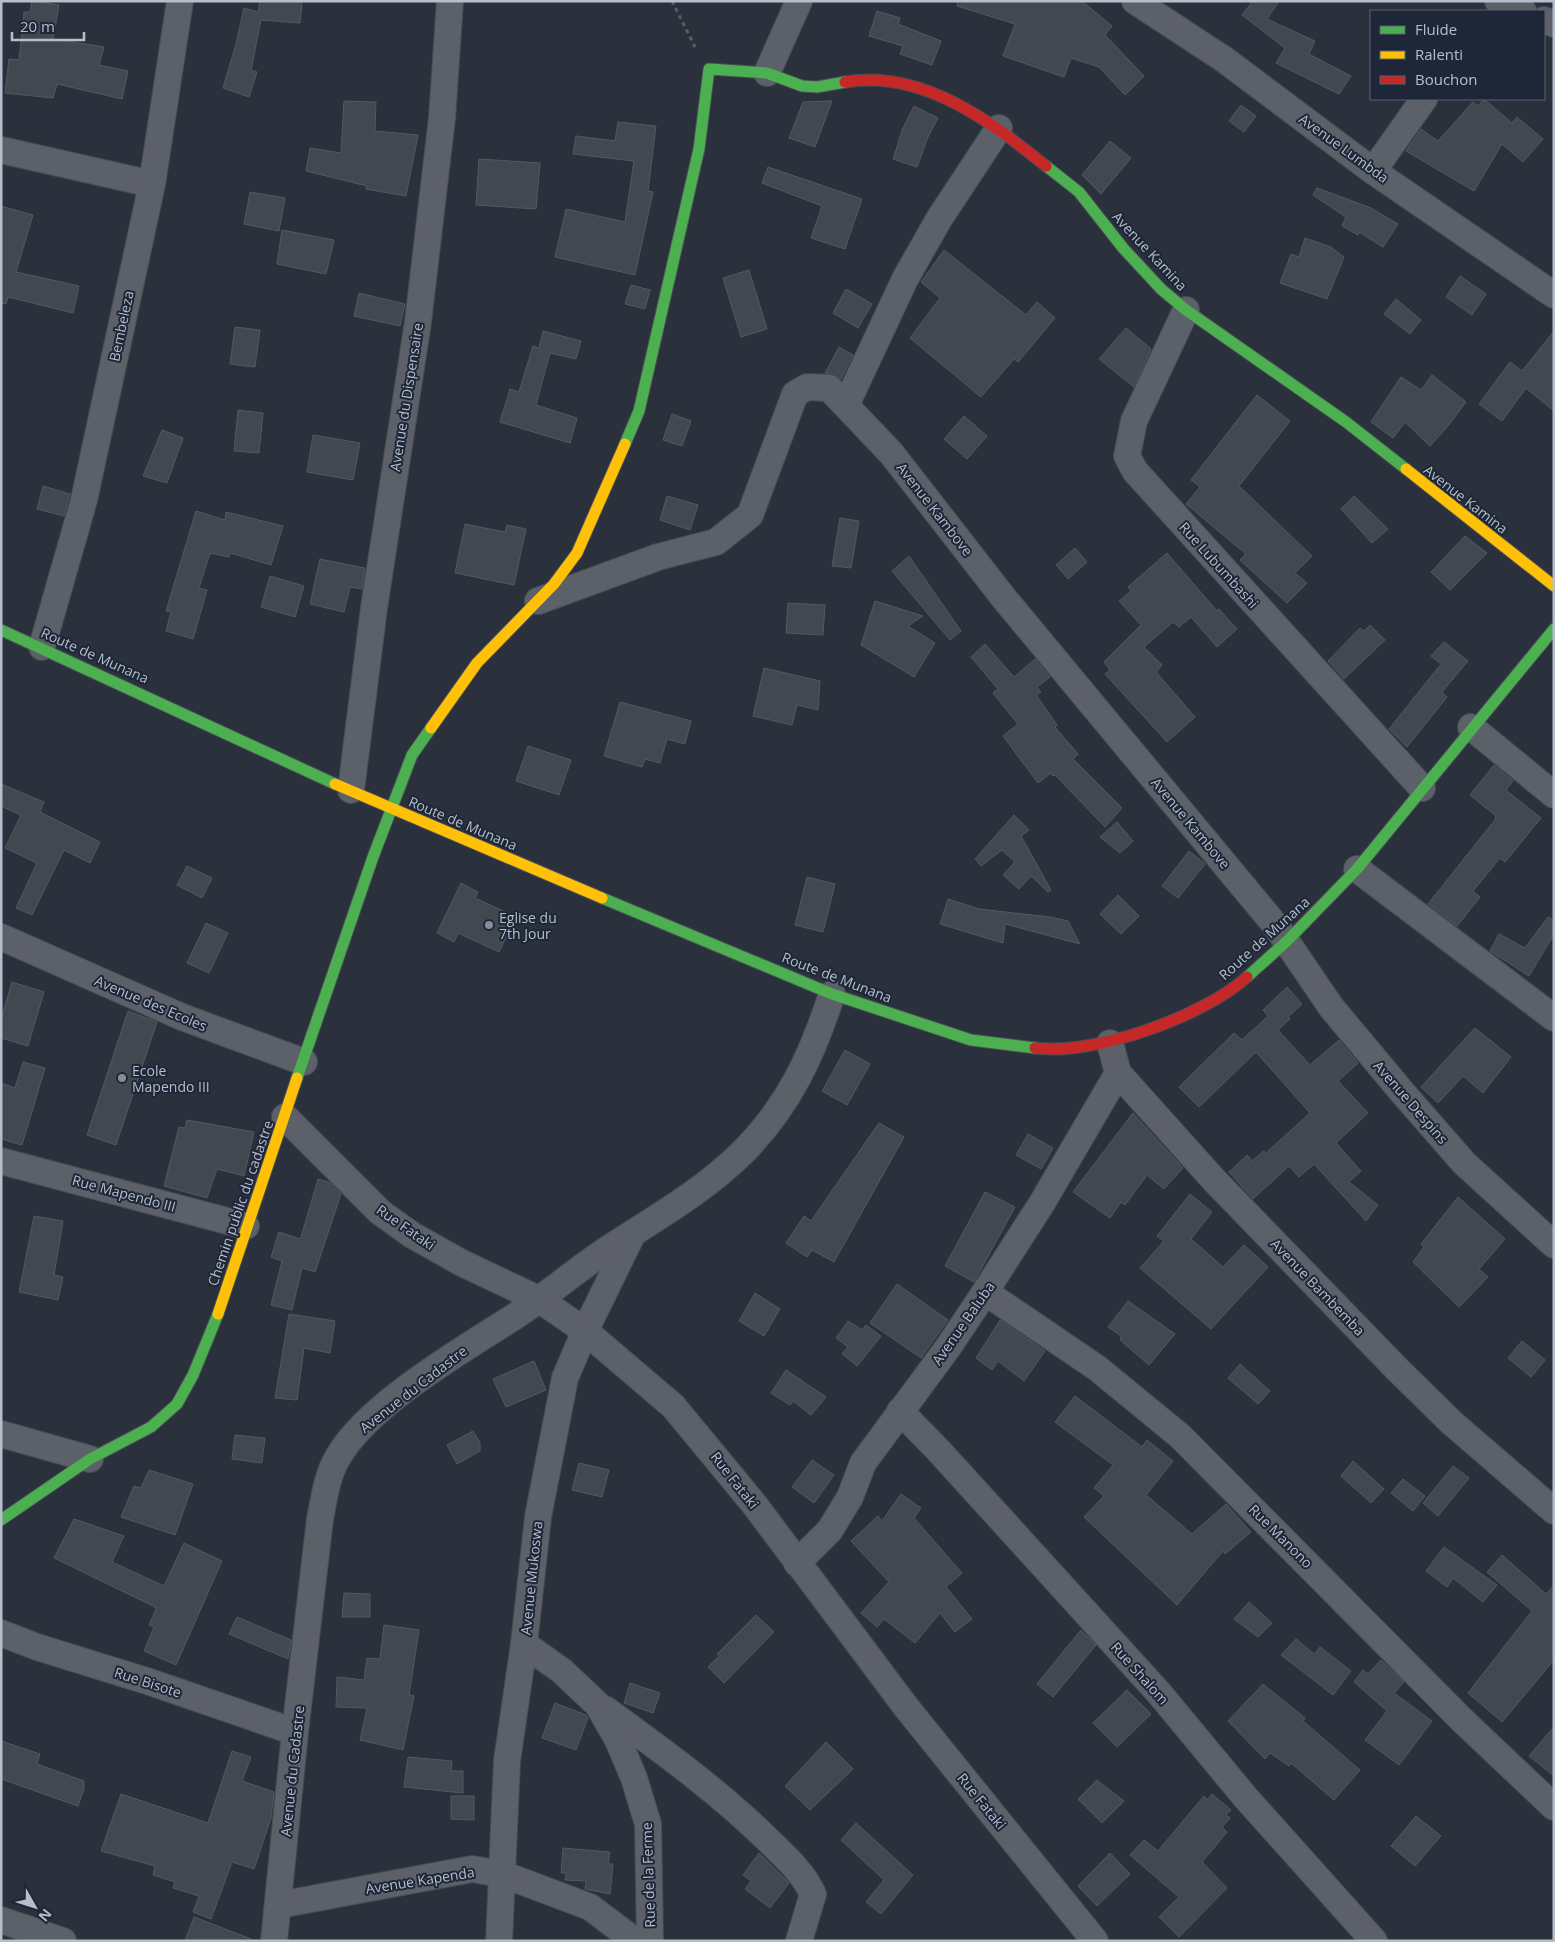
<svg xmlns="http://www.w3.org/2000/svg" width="1555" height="1942" font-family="'Open Sans',sans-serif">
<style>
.building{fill:#424850;stroke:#535963}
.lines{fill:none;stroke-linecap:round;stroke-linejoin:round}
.street-casing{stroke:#484c54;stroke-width:28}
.fast-casing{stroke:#484c54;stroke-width:13}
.slow-casing{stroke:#484c54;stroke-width:13}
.jam-casing{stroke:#484c54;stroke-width:13}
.path{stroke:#595f66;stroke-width:3;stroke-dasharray:4 4;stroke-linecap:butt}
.street{stroke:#5c6069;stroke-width:26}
.fast{stroke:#4caf50;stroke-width:11}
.slow{stroke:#ffc107;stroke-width:11}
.jam{stroke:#c62828;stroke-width:11}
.poi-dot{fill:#858d9a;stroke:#1e2737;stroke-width:2}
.labels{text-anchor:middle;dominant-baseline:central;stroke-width:4;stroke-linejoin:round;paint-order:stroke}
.street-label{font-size:14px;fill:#b6becc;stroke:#1e2737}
.poi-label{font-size:14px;fill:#b6becc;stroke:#1e2737;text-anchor:start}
</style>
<rect width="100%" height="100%" fill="#2b313c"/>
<!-- building -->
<g class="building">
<polygon points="32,1 59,5 53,39 104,47 99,65 128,71 122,99 57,84 53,98 5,93 9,59 19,60 24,12 30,12"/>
<polygon points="260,1 302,1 300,23 261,20 251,70 257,72 249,97 223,88 236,44 244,8 258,12"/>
<polygon points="958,1 1082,1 1112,26 1105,35 1144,76 1125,95 1099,67 1071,58 1064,77 1003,56 1015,24 957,6"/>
<polygon points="1253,1 1279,1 1267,19 1315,41 1309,54 1351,76 1339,94 1276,63 1285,48 1242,15"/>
<polygon points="877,11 900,18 898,24 941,41 932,65 900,54 903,46 869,36"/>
<polygon points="1484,99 1512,123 1517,117 1543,139 1523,162 1502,144 1474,191 1406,151 1421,129 1438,141 1473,102 1478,106"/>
<polygon points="344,101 376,102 375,131 418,135 406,196 366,189 367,186 306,171 310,148 341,153"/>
<polygon points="830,101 832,101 815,147 789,138 803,102"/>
<polygon points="1241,105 1256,116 1244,132 1229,121"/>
<polygon points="914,106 938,118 928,137 917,167 893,159 903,128"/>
<polygon points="618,122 656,126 648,191 653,192 635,275 555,257 566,209 625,222 634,161 573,154 576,136 615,141"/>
<polygon points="1110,141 1131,158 1101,194 1082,175"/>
<polygon points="479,159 540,163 536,209 476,205"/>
<polygon points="768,167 862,199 845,249 811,238 822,206 762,183"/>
<polygon points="1317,188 1371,208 1398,224 1383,247 1359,232 1358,235 1342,226 1346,217 1313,195"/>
<polygon points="250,192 285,198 279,231 244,224"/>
<polygon points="1,206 33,215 16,272 79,286 73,313 8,297 6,304 1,303"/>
<polygon points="282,230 334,240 326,274 277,264"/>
<polygon points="1305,238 1331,247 1344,257 1327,299 1280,283 1291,254 1299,257"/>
<polygon points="944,250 1026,315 1037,302 1055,318 1018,362 1014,359 981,397 910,338 940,298 921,282"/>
<polygon points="749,270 767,329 741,337 723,278"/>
<polygon points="1460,276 1486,294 1472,315 1446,297"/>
<polygon points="631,285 650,290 645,309 625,304"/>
<polygon points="846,289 872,304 858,328 833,313"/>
<polygon points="359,293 405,304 400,326 354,316"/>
<polygon points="1396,299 1421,320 1410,334 1384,314"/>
<polygon points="235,327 260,330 255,367 230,364"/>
<polygon points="1126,328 1151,349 1134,387 1099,359"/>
<polygon points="543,331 581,341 576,359 550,353 536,405 577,418 570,443 500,422 510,389 519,392 533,346 539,348"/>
<polygon points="1554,331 1554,411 1526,388 1502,421 1479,404 1510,362 1522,371"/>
<polygon points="839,347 853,355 841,379 825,373"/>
<polygon points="1432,375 1466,402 1448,426 1430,446 1405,422 1393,438 1371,422 1401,377 1421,390"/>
<polygon points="1257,395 1290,421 1239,486 1312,556 1295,573 1307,583 1287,603 1240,560 1246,554 1186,504 1200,487 1191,480"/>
<polygon points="238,410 263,413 259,453 234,451"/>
<polygon points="672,414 691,421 682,446 663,440"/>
<polygon points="964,416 987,436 967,459 944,439"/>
<polygon points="162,430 183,438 167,483 143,476"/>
<polygon points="313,435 360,443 353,480 307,472"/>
<polygon points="43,486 70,494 64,516 37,509"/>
<polygon points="667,496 698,505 690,530 660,520"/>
<polygon points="1354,496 1388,529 1372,543 1341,509"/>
<polygon points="196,511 225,520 226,512 283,526 271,565 230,553 229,557 210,553 199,588 207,590 193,639 166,631 171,612 166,611"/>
<polygon points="840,518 859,521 851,568 832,566"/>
<polygon points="465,524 505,532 507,525 526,529 514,585 455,573"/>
<polygon points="1465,536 1487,553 1450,590 1431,572"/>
<polygon points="1075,548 1087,562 1068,579 1056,565"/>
<polygon points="1167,553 1217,611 1219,609 1237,629 1217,647 1191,617 1179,627 1173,622 1144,647 1162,665 1156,672 1195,717 1167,742 1105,674 1110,670 1104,662 1141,625 1119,601 1131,591 1128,587"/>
<polygon points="909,556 961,631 950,640 892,571"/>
<polygon points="320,559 365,568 362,589 350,587 344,612 310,604"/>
<polygon points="270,576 304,586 295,617 261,607"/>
<polygon points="875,601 923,616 908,626 935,643 914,677 861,645"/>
<polygon points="788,603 825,605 823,635 786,633"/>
<polygon points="1370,625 1385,640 1344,679 1328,661 1360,628 1364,631"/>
<polygon points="1444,642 1468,661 1442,692 1447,697 1407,747 1389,729 1441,664 1431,656"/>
<polygon points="985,644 1014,677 1035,659 1050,677 1037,687 1041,692 1036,695 1057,725 1055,727 1078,754 1073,759 1122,808 1105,827 1055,775 1053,776 1051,773 1038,783 1003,736 1018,724 993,693 998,689 971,657"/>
<polygon points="764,668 820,681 818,710 797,705 792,725 753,716"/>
<polygon points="620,702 691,721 685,744 667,739 660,763 645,759 642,767 604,756"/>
<polygon points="528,746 571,760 559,795 516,781"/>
<polygon points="1494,765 1513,781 1506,790 1541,818 1505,862 1500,858 1473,891 1480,897 1457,926 1428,904 1495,820 1496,816 1470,795"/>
<polygon points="1,784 44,802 40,812 100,842 90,863 64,850 32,915 16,908 37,863 5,848 21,815 1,806"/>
<polygon points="1014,815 1029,830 1021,836 1051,890 1048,892 1031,876 1019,889 1003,875 1015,862 1002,850 981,866 975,859"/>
<polygon points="1117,822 1133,841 1120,853 1100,837"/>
<polygon points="1189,851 1205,864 1178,898 1162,886"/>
<polygon points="187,866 212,878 202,898 177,885"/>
<polygon points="807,877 835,884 823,932 795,925"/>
<polygon points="461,883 478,892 475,898 516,917 499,952 458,933 454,942 437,933"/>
<polygon points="1118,895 1139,916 1121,934 1100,914"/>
<polygon points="948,899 979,909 1050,917 1068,921 1080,944 1005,924 1003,943 940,924"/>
<polygon points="1548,917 1554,920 1554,934 1529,976 1490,951 1499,934 1525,948"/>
<polygon points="206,923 228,933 209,973 187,963"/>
<polygon points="12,982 44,992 28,1046 1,1038 1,1019"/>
<polygon points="1287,987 1302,1004 1288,1017 1290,1019 1278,1030 1310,1065 1339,1040 1358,1063 1338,1081 1368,1113 1336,1143 1361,1171 1349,1182 1378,1205 1366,1221 1314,1164 1299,1177 1289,1166 1253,1199 1229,1172 1247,1155 1252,1161 1264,1151 1266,1153 1310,1113 1256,1052 1199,1107 1179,1087 1234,1033 1242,1040 1268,1016 1263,1010"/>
<polygon points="128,1011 157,1022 116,1145 87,1135"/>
<polygon points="1475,1028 1511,1057 1483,1093 1463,1076 1438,1103 1421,1087"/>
<polygon points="845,1050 870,1064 847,1105 822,1091"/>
<polygon points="23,1062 45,1068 22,1145 1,1139 1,1083 15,1088"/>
<polygon points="1133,1113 1183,1168 1164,1189 1147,1175 1125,1205 1121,1202 1110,1218 1073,1192"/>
<polygon points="187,1120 254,1132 244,1176 217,1169 207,1198 164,1186 179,1127 185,1128"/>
<polygon points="879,1123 904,1137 834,1262 812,1250 807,1257 786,1243 804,1216 811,1221"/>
<polygon points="1028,1134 1053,1148 1041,1169 1016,1155"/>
<polygon points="318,1179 329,1182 341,1194 315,1272 302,1268 292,1310 271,1305 282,1261 271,1257 279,1232 300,1239 301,1237"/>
<polygon points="985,1192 1015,1207 974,1282 945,1266"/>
<polygon points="1190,1194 1212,1212 1191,1239 1223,1267 1244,1245 1268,1267 1211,1329 1140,1268 1164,1241 1157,1236"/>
<polygon points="1458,1197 1505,1239 1479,1269 1488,1277 1459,1307 1413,1262 1424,1247 1421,1244"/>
<polygon points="34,1216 63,1221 54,1275 63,1277 58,1300 19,1292"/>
<polygon points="897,1284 948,1320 921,1358 870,1323"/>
<polygon points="755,1293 780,1309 764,1336 739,1321"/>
<polygon points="1128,1301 1175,1334 1149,1365 1120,1340 1121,1336 1108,1327"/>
<polygon points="289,1314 335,1321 330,1353 304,1348 297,1400 275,1398"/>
<polygon points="1000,1320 1045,1351 1024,1381 998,1361 992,1370 976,1358"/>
<polygon points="848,1321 862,1330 866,1325 881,1336 857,1366 842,1354 848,1347 836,1338"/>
<polygon points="1522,1341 1545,1360 1531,1377 1508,1358"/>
<polygon points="534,1361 546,1390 506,1407 493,1379"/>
<polygon points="1240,1364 1270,1391 1258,1404 1228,1378"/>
<polygon points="786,1370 826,1397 811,1415 793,1401 790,1405 771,1393"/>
<polygon points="1075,1396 1142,1447 1147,1440 1173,1461 1146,1495 1192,1534 1226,1504 1251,1532 1225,1554 1223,1551 1177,1605 1084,1517 1104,1496 1094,1488 1113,1465 1055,1422"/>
<polygon points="473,1431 480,1443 480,1451 457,1464 447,1445"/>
<polygon points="235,1435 265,1438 262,1463 232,1459"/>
<polygon points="812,1460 834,1475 814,1503 792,1487"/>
<polygon points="1353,1461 1384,1489 1371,1503 1341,1476"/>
<polygon points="579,1463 609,1470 602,1497 572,1490"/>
<polygon points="1453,1466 1469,1478 1438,1516 1423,1503"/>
<polygon points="149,1470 193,1484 175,1535 121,1517 134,1486 141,1488"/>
<polygon points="1403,1479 1425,1496 1413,1511 1391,1493"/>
<polygon points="901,1494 921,1508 914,1518 962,1573 946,1587 972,1619 955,1632 940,1613 915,1643 884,1619 877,1627 861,1613 889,1582 851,1541 878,1516 882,1521"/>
<polygon points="74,1519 124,1536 112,1562 164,1586 184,1543 222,1561 176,1665 144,1651 154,1627 149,1625 156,1609 153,1606 54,1558"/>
<polygon points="1444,1547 1497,1585 1483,1602 1453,1578 1447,1587 1426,1571"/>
<polygon points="1502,1555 1546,1594 1554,1585 1554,1660 1502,1722 1468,1693 1532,1611 1487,1572"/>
<polygon points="344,1593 370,1594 370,1617 342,1617"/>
<polygon points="1249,1602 1272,1623 1258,1637 1234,1619"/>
<polygon points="756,1615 774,1632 724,1683 708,1667 719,1656 717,1654"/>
<polygon points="237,1617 291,1640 288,1659 229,1634"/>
<polygon points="384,1625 419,1630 409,1695 414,1696 403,1750 360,1740 367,1708 336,1707 337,1677 364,1680 367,1658 380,1659"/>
<polygon points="1081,1630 1096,1645 1053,1697 1037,1684"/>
<polygon points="1296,1639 1314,1654 1320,1647 1351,1671 1333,1695 1281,1655"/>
<polygon points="1381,1660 1404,1682 1394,1693 1432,1721 1399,1765 1365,1740 1387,1711 1354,1682 1363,1670 1368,1674"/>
<polygon points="630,1683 660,1693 653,1713 624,1703"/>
<polygon points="1263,1684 1305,1718 1303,1721 1360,1770 1334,1800 1291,1763 1289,1766 1270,1753 1265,1759 1228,1721"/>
<polygon points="1127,1690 1151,1714 1117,1747 1093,1723"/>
<polygon points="555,1703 586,1715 588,1718 576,1750 542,1738"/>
<polygon points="1554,1727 1554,1776 1529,1756"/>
<polygon points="1,1741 40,1754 37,1764 84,1781 84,1789 78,1806 1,1779"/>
<polygon points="826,1742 853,1769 810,1810 785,1786"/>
<polygon points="232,1751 251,1757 242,1781 274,1792 271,1818 254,1869 232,1862 211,1919 193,1912 199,1896 173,1888 175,1882 153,1875 155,1866 101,1851 121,1794 208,1823"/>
<polygon points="408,1757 452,1761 451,1771 463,1771 463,1793 404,1787"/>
<polygon points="1097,1780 1124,1801 1102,1823 1078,1799"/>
<polygon points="1212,1794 1231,1810 1226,1815 1230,1818 1222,1827 1227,1832 1202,1862 1227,1888 1179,1937 1159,1917 1179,1897 1130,1855 1144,1840 1158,1851 1204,1796 1207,1800"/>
<polygon points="451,1796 474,1796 474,1820 451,1819"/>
<polygon points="1416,1816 1441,1836 1415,1866 1391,1846"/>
<polygon points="856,1823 913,1875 881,1914 866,1902 884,1880 841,1840"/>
<polygon points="563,1848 610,1852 608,1864 613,1864 610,1894 585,1889 586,1881 565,1880 566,1873 561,1873"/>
<polygon points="759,1853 789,1883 770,1908 745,1889 751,1881 743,1875"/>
<polygon points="1110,1853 1130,1874 1097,1906 1078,1886"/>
<polygon points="194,1917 251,1939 251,1941 185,1941"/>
</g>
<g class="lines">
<defs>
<g id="street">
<polyline points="1135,1 1225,60 1373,171 1554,295"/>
<polyline points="1498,1 1523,11"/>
<polyline points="1544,20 1554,24"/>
<polyline points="767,73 799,1"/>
<polyline points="1,150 152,184"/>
<polyline points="1373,171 1424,99"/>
<polyline points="1186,310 1134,421 1127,456 1135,471 1422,788"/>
<polyline points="846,405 905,279 939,219 999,128"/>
<polyline points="538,601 658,557 716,542 750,515 795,394 807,387 829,388 891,453 1003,597 1276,926 1331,1007 1402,1092 1464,1163 1554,1245"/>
<polyline points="42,647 84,500 152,184 180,1"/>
<polyline points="1471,727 1554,795"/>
<polyline points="351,790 374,608 418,322 442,118 450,1"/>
<polyline points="1357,869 1554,1018"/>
<polyline points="1,937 182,1017 304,1062"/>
<polyline points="1110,1043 1118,1073 1214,1180 1397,1369 1451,1422 1554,1511"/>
<polyline points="285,1117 380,1212 412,1235 462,1263 540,1300 585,1331 673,1406 754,1504 906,1707 1095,1941"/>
<polyline points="1,1161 246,1226"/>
<polyline points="985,1292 1097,1368 1180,1436 1462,1720 1554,1807"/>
<polyline points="900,1411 939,1451 1159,1693 1246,1798 1374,1941"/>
<polyline points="1,1434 90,1459"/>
<polyline points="797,1563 830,1530 850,1497 863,1463 949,1346 985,1292 1042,1203 1118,1073"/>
<polyline points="1,1633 37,1647 150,1682 295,1732"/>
<polyline points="524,1644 562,1671 598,1705 618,1740 634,1778 648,1824 650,1941"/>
<path d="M605 1709C661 1750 717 1790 767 1839 785 1857 802 1871 813 1894L799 1941"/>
<polyline points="279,1905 472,1869 502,1874 590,1907 635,1941"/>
<polyline points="1,1920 63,1941"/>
<path d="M274 1941 295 1732 320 1519C324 1499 327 1475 338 1457 367 1406 459 1352 509 1320 543 1299 572 1273 605 1251 652 1220 703 1192 744 1151 790 1104 812 1055 832 994"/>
<polyline points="499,1941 507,1761 524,1644 538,1517 565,1378 585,1331 633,1233"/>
</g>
<g id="fast">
<polyline points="1046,166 1079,192 1123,248 1161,289 1186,310 1346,422 1406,469"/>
<polyline points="625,444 639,411 699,149 709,69 767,73 802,86 817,87 845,82"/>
<polyline points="1,630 335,784"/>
<polyline points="602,898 832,994 971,1040 1035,1048"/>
<polyline points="1247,977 1287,941 1357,869 1554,629"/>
<polyline points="297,1078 373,857 412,755 431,728"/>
<polyline points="1,1520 90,1459 151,1427 177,1404 193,1375 218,1314"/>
</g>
<g id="slow">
<polyline points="1406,469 1554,586"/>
<polyline points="431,728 477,663 554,584 577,553 625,444"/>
<polyline points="335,784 602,898"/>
<polyline points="218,1314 297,1078"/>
</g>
<g id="jam">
<path d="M845 82C922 69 990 121 1046 166"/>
<path d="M1035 1048C1094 1056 1204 1016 1247 977"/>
</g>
</defs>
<!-- street casing -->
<use href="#street" class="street-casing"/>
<!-- fast casing -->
<use href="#fast" class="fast-casing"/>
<!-- slow casing -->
<use href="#slow" class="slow-casing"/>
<!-- jam casing -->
<use href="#jam" class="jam-casing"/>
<!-- path -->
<polyline class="path" points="672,1 695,47"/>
<!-- street -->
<use href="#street" class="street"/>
<!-- fast -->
<use href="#fast" class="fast"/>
<!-- slow -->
<use href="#slow" class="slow"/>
<!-- jam -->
<use href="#jam" class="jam"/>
</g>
<!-- markers -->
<g class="poi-dot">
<circle cx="489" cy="925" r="5"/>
<circle cx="122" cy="1078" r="5"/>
</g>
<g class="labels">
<!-- street labels -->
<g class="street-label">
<text transform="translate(1344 148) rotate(36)">Avenue Lumbda</text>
<text transform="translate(1150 251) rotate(47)">Avenue Kamina</text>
<text transform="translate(121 326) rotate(-78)">Bembeleza</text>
<text transform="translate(406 397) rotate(-81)">Avenue du Dispensaire</text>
<text transform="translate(1466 499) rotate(38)">Avenue Kamina</text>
<text transform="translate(935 509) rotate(52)">Avenue Kambove</text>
<text transform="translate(1219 565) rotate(48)">Rue Lubumbashi</text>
<text transform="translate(95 655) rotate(24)">Route de Munana</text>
<text transform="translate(463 823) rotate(23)">Route de Munana</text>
<text transform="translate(1191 823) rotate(50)">Avenue Kambove</text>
<text transform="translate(1264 938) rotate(-42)">Route de Munana</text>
<text transform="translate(837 977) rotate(21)">Route de Munana</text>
<text transform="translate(151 1003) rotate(23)">Avenue des Ecoles</text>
<text transform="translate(1411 1102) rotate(49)">Avenue Despins</text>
<text transform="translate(124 1193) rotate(15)">Rue Mapendo III</text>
<text transform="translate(240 1203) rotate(-71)">Chemin public du cadastre</text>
<text transform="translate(406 1227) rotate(35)">Rue Fataki</text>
<text transform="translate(1318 1287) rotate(46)">Avenue Bambemba</text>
<text transform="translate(963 1323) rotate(-55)">Avenue Baluba</text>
<text transform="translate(413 1389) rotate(-38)">Avenue du Cadastre</text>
<text transform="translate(735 1480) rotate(52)">Rue Fataki</text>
<text transform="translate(1281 1536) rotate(45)">Rue Manono</text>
<text transform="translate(531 1578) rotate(-84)">Avenue Mukoswa</text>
<text transform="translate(1140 1673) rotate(48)">Rue Shalom</text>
<text transform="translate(148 1682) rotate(18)">Rue Bisote</text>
<text transform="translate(292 1771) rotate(-84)">Avenue du Cadastre</text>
<text transform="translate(982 1801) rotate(51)">Rue Fataki</text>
<text transform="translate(648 1875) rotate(-92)">Rue de la Ferme</text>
<text transform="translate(420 1880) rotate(-9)">Avenue Kapenda</text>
</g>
<!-- poi labels -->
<g class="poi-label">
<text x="499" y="917">Eglise du<tspan x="499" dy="16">7th Jour</tspan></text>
<text x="132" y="1070">Ecole<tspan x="132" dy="16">Mapendo III</tspan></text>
</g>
</g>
<!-- border -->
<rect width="1555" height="1942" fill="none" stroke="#b6becc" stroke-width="5"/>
<!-- legend -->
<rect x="1370" y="10" width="175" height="90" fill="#1e2737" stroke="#5b6373"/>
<rect x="1380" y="26" width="25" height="8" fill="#4caf50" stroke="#5b6373"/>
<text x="1415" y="35" font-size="15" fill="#b6becc">Fluide</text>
<rect x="1380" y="51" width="25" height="8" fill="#ffc107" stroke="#5b6373"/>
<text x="1415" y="60" font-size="15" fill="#b6becc">Ralenti</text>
<rect x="1380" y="76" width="25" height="8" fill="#c62828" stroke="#5b6373"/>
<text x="1415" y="85" font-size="15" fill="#b6becc">Bouchon</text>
<!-- north arrow -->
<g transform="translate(35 1907) rotate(129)" stroke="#1e2737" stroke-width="4" paint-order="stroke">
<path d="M0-4L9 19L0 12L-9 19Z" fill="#b6becc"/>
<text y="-8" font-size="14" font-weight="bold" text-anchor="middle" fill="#b6becc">N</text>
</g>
<!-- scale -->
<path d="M12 32v8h72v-8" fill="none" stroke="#b6becc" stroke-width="2.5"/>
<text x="20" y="32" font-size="15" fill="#b6becc" stroke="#1e2737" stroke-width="4" paint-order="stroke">20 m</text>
</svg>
